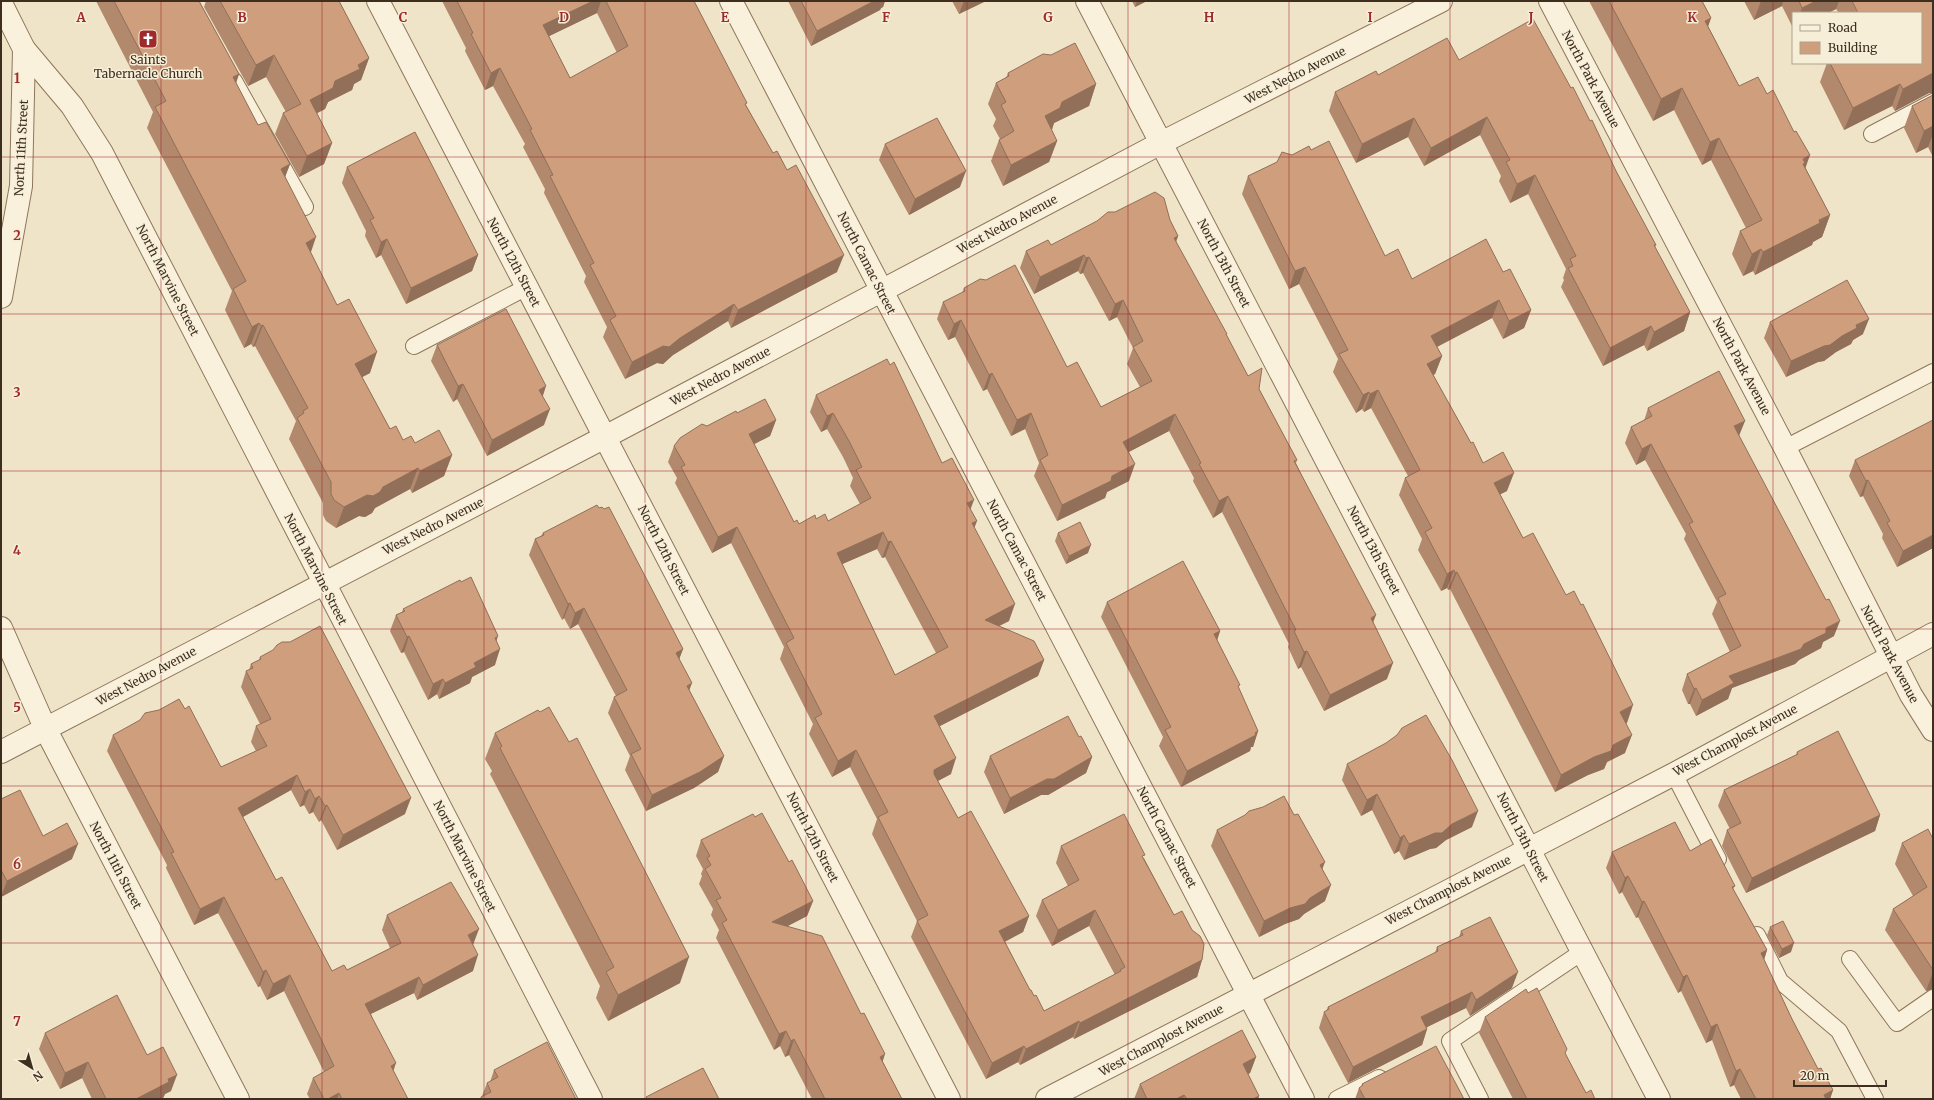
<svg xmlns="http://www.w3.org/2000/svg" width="1934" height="1100" font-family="Merriweather,serif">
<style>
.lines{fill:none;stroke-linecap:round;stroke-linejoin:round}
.service-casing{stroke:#8d765c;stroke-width:18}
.minor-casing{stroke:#8d765c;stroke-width:24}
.service{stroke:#faf1dc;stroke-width:16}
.minor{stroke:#faf1dc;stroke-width:22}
.wall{fill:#b2896c;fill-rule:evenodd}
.shaded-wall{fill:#916f58}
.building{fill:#cf9f7d;stroke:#916f58;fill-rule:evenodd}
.grid{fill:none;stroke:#9e2a2b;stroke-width:1;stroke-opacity:0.55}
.labels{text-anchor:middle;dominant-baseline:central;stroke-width:3;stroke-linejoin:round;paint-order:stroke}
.poi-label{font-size:12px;fill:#3d2e20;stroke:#f7eed8}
.street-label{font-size:12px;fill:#3d2e20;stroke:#f7eed8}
.grid-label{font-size:13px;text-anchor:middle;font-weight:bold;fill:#9e2a2b;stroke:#f7eed8;stroke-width:3;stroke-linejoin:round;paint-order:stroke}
</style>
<rect width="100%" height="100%" fill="#f0e4c8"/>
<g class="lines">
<defs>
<g id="service">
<polyline points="234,81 305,207"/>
<polyline points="1872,134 1933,102"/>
<polyline points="414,346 527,287"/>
<polyline points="1785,448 1933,372"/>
<polyline points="1674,774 1718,859"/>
<polyline points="1757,935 1780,981 1839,1031 1875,1099"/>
<polyline points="1850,959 1897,1023 1933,998"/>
<polyline points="1337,1099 1379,1078"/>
<polyline points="1480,1099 1450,1041 1582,952"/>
</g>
<g id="minor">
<polyline points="378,1 949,1099"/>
<polyline points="731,1 1303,1099"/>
<polyline points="1087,1 1659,1099"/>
<polyline points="1550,1 1785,448 1911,695 1933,730"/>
<polyline points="1,3 24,49 21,186 1,297"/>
<polyline points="24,49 72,106 102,153 591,1099"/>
<polyline points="1,628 46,730 238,1099"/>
<polyline points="1,752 605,437 1161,143 1441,1"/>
<polyline points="1047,1099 1674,774 1933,634"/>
</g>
</defs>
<!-- service casing -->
<use href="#service" class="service-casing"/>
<!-- minor casing -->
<use href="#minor" class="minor-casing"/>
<!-- service -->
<use href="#service" class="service"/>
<!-- minor -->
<use href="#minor" class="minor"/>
</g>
<!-- wall -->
<g class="wall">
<polygon points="96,1 199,1 239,74 236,83 258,125 290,164 285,177 311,253 370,373 362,377 390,429 403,440 415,443 452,455 444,476 412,493 410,489 375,508 372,513 365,517 359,516 336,528 326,521 323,515 323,503 289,439 296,421 255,346 253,347 251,344 244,348 225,310 232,291 147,128 153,112"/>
<polygon points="206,1 339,1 369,58 361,80 354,84 352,90 328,102 325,109 317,113 332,143 324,164 299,177 275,134 283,113 286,112 266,77 248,86 204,7"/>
<path d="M442 1H694L746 105 837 272 731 328 728 321 673 355 663 364 657 363 625 379 603 337 607 327 584 282 586 276 544 193 545 189 523 147 525 144 493 86 485 90 465 51 466 48ZM597 13 617 53 570 78 549 36Z"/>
<polygon points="788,1 885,1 883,7 881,8 880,10 811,46"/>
<polygon points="952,1 986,1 959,14"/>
<polygon points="1132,1 1147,1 1135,7"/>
<polygon points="1589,1 1702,1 1711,18 1708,26 1739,86 1767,94 1830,215 1822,237 1813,242 1812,245 1755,275 1753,271 1743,276 1732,254 1740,231 1746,228 1711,160 1702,165 1674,110 1653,121"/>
<polygon points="1744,1 1933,1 1929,93 1895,111 1892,106 1844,130 1820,82 1827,63 1921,63 1921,13 1839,13 1836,9 1828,13 1793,13 1793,28 1782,6 1754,20"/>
<polygon points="1459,60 1616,171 1656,245 1655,247 1690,312 1684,331 1647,351 1644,345 1603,366 1561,287 1564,280 1563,278 1566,269 1528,194 1510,203 1499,181 1501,176 1480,135 1424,166 1408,137 1356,163 1329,111 1335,92 1378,75"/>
<polygon points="1008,73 1096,84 1089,106 1054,123 1051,130 1057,141 1049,162 1003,186 991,161 999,140 1000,139 993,126 996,119 988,104 996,83 1006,78"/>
<polygon points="1933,95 1933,157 1928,147 1916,153 1904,128 1912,106"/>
<polygon points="885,144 960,187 909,215 879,160"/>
<polygon points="1311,150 1385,256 1412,279 1503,272 1531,310 1524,328 1503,339 1492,318 1437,347 1442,356 1435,374 1433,375 1471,443 1483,463 1507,491 1500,494 1523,538 1627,723 1626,723 1625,753 1607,762 1604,769 1588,775 1555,792 1450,589 1448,590 1447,588 1441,591 1418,550 1422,539 1399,495 1405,478 1408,476 1371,408 1364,412 1362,409 1356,413 1333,372 1338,359 1299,284 1289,289 1242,194 1248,176 1292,155"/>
<polygon points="347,167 478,255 472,271 406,304 381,255 376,258 365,236 366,231 342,183"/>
<polygon points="1170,220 1178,236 1176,242 1248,376 1259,389 1297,460 1296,463 1373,622 1387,679 1324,711 1301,667 1298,669 1288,647 1289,644 1222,512 1213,518 1193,481 1194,478 1169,431 1129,452 1129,481 1107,492 1105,498 1057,521 1034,476 1039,463 1025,429 1011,436 987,389 983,391 955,337 948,340 937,319 943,302 962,293 964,288 1067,367 1101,407 1140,387 1127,364 1133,348 1117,317 1109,321 1083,273 1080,274 1078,271 1034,294 1020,268 1026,251 1051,245"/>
<polygon points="1770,322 1863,334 1853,340 1851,344 1836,352 1824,361 1818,362 1786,377 1764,338"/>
<polygon points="437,345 543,396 544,425 487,456 457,399 453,402 431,361"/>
<path d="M816 395 942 463 970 509 974 527 1009 621 999 626 1044 660 1038 676 940 726 951 774 938 781 958 818 1029 916 1023 932 1005 942 1030 990 1044 1011 1115 975 1089 926 1052 946 1036 916 1042 900 1068 886 1056 863 1061 846 1144 858 1174 915 1202 960 1197 977 1074 1039 1073 1037 1020 1065 1018 1062 986 1079 911 937 917 921 872 834 877 819 850 767 832 777 809 734 813 724 780 659 784 647 731 543 712 553 675 483 677 478 668 462 674 446 707 426 737 413 776 420 770 436 754 444 794 522 799 524 816 519 828 521 860 504 850 486 853 478 843 457 827 429 821 432 810 412ZM877 549 882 558 885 557 936 653 895 675 842 564Z"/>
<polygon points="1648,408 1739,436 1834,636 1823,642 1821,648 1799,660 1795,664 1732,688 1728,699 1696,716 1690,704 1688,704 1682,690 1687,674 1730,652 1712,614 1717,602 1684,539 1686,534 1645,460 1636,465 1625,443 1631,427 1644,421"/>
<polygon points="1855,460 1933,548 1897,567 1882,538 1883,534 1863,496 1860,497 1849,476"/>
<polygon points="599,508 683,649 679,659 689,690 724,756 718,772 694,788 646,811 625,770 630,756 608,713 614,697 616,696 578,624 570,629 564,618 562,620 529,555 535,539 541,536 543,533"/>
<polygon points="1058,533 1088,553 1066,564 1055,541"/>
<polygon points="1107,602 1220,631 1217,640 1239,689 1258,731 1253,747 1251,747 1250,751 1181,787 1159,746 1163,737 1101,617"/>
<polygon points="403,609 496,641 495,665 472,677 470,683 439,699 437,694 428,700 404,652 401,653 390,631 396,615 402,612"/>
<polygon points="260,657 405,814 337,850 321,820 319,822 313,812 309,814 304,805 300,807 291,790 243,817 276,880 332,971 347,970 390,948 382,930 387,915 473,945 473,971 417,1000 414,993 371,1014 393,1071 408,1099 310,1099 307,1094 313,1078 324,1072 284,991 267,1000 260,986 258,987 218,913 194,925 166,868 167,865 107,751 113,735 185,709 221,767 256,751 251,742 256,726 260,724 241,687 246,671 249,670 251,664 259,660"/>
<polygon points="495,733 680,983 608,1021 596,998 600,986 490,774 492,771 485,759"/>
<polygon points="1079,737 1092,757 1086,773 1048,795 1041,795 1004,814 984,772 990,756"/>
<polygon points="1797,752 1880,815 1875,831 1746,893 1722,846 1727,830 1730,829 1718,806 1724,790 1796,755"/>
<polygon points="1347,764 1472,827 1446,840 1436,848 1430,849 1404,860 1399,851 1394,854 1372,810 1361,816 1342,780"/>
<polygon points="1,799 43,836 72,859 1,897"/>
<polygon points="755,817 789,862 813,901 807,916 788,926 883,1062 902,1099 812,1099 789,1055 785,1057 780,1046 774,1050 716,938 719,930 711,915 713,909 699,884 702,876 701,874 703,869 696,856 701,840"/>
<polygon points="1217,830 1322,869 1325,901 1304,914 1299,919 1285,924 1259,937 1211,846"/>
<polygon points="1933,839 1933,989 1926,991 1885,930 1893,909 1913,896 1895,864 1902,843"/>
<polygon points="1690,851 1735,886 1733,889 1767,950 1764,960 1792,1019 1818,1069 1833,1090 1830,1099 1741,1099 1734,1085 1730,1087 1712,1040 1706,1043 1681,991 1678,993 1638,917 1636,918 1622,892 1619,894 1606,868 1612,852"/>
<polygon points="1770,927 1791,952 1779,958 1767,935"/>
<polygon points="1461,931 1512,988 1470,1016 1466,1008 1427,1027 1427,1029 1422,1045 1348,1083 1319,1028 1324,1012 1326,1011 1328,1007 1435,953 1437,947 1459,937"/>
<polygon points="1528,993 1565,1053 1586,1093 1595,1099 1513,1099 1479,1033 1485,1017"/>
<polygon points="45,1033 147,1055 171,1091 165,1094 163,1098 162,1099 92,1099 82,1078 60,1089 39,1049"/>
<polygon points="1256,1057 1250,1073 1248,1074 1259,1096 1258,1099 1134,1099 1140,1084"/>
<polygon points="494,1070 576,1099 480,1099 481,1097 482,1096 487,1083 490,1082"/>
<polygon points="1362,1084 1464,1099 1355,1099 1359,1088 1361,1087"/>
</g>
<!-- shaded-wall -->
<g class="shaded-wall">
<polygon points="593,1 601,1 597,13 537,42 543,25"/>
<polygon points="874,1 885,1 883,7 881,8 880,10 811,46 817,31"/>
<polygon points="964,1 986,1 959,14"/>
<polygon points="1137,1 1147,1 1135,7"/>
<polygon points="1761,1 1783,1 1782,6 1754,20"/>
<polygon points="1816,1 1839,1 1836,9 1828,13 1800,13 1802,8"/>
<polygon points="1711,18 1703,41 1705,21"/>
<polygon points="274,55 266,77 248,86 256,65"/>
<polygon points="369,58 361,80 354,84 352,90 328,102 325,109 302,121 310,100 335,81"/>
<polygon points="500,68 493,86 485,90 491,73"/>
<polygon points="1933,73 1933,94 1929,93 1895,111 1903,89"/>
<polygon points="239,74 232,95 233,77"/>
<polygon points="1096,84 1089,106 1054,123 1052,130 1037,138 1045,116 1062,102"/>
<polygon points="1900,84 1892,106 1844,130 1853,108"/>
<polygon points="1682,88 1674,110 1653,121 1661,99"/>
<polygon points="1487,117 1480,135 1424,166 1431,148"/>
<polygon points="1414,118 1408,137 1356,163 1362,144"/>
<polygon points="1933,126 1933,134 1928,147 1916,153 1924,131"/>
<polygon points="1719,138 1711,160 1702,165 1710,142"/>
<polygon points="1057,141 1049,162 1003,186 1011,165"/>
<polygon points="332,143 324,164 299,177 307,156"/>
<polygon points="1810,155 1802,178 1803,159"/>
<polygon points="290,164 282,185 281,169"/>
<polygon points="966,171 960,187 909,215 915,199"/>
<polygon points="1535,175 1528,194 1510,203 1517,184"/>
<polygon points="1830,215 1822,237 1813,242 1812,245 1755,275 1763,252"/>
<polygon points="1178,236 1172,253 1174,238"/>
<polygon points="316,237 309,258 306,243"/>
<polygon points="387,239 381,255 376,258 381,242"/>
<polygon points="1761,249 1753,271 1743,276 1752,254"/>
<polygon points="478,255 472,271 406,304 411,288"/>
<polygon points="844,255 837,272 731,328 738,310"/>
<polygon points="1084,255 1078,271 1034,294 1040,277"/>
<polygon points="1089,257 1083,273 1080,274 1086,258"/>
<polygon points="1305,267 1299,284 1289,289 1295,271"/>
<polygon points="1123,300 1117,317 1109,321 1115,304"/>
<polygon points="1499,300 1492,318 1425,353 1431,336"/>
<polygon points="734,304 728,321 673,355 663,364 657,363 625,379 632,362 680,338"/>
<polygon points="1531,310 1524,328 1503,339 1509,321"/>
<polygon points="1690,312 1684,331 1647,351 1654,332"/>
<polygon points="1869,319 1863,334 1853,340 1851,344 1836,352 1824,361 1818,362 1786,377 1791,361 1824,346 1856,325"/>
<polygon points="961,320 955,337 948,340 954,324"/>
<polygon points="259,323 251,344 244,348 252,327"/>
<polygon points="263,325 255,346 253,347 261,326"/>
<polygon points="1651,326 1644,345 1603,366 1610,348"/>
<polygon points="377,352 370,373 347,385 355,364"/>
<polygon points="1442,356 1435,374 1421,381 1427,364"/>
<polygon points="992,373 987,389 983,391 989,375"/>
<polygon points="463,384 457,399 453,402 458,386"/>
<polygon points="546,386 541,402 539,390"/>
<polygon points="1378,390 1371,408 1364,412 1370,394"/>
<polygon points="1369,392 1362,409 1356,413 1363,395"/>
<polygon points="550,409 544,425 487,456 492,440"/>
<polygon points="833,413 827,429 821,432 827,416"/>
<polygon points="1031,413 1025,429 1011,436 1017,420"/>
<polygon points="1175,414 1169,431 1117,458 1123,442"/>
<polygon points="776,420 770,436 743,450 749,434"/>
<polygon points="1745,421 1739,436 1734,426"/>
<polygon points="1651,444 1645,460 1636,465 1642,449"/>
<polygon points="452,455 444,476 412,493 420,471"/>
<polygon points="1135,464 1129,481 1107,492 1105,498 1057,521 1062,505 1112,476"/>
<polygon points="418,468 410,489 375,508 372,513 365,517 359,516 336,528 344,507"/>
<polygon points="1514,473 1507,491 1487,501 1494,483"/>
<polygon points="1868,480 1863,496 1860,497 1866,481"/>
<polygon points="1228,496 1222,512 1213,518 1219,501"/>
<polygon points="974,500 968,516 967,503"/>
<polygon points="977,521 971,537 972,523"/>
<polygon points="737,527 731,543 712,553 718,537"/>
<polygon points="883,532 877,549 831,569 837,553"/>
<polygon points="1933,535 1933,548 1897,567 1903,551"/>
<polygon points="891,541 885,557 882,558 888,542"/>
<polygon points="1091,545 1088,553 1066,564 1069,556"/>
<polygon points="1454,570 1447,588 1441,591 1447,574"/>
<polygon points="1457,572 1450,589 1448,590 1455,573"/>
<polygon points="570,603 564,618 562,620 568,604"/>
<polygon points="1015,604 1009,621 979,636 985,620"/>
<polygon points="584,608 578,624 570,629 575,613"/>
<polygon points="1376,615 1370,631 1371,618"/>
<polygon points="1840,621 1834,636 1823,642 1821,648 1799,660 1795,664 1732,688 1728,699 1696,716 1702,700 1729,676 1804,644 1826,628"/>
<polygon points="1220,631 1215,647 1214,634"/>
<polygon points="409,636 404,652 401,653 407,637"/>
<polygon points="498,636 493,652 495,638"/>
<polygon points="500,649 495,665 472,677 470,683 439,699 445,683 474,663"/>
<polygon points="683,649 677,665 676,653"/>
<polygon points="1307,651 1301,667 1298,669 1304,652"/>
<polygon points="1044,660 1038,676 928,732 934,716"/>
<polygon points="1393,663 1387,679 1324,711 1330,695"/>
<polygon points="443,679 437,694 428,700 433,684"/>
<polygon points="692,683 686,699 687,686"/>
<polygon points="1696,688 1690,704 1688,704 1694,689"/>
<polygon points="1633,705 1627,723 1613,729 1620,712"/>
<polygon points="1258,731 1253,747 1251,747 1250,751 1181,787 1187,771"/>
<polygon points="1632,735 1625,753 1607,762 1604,769 1588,775 1555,792 1561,775 1613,745"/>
<polygon points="856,750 850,767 832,777 838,761"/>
<polygon points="724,756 718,772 694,788 646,811 652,795"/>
<polygon points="1092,757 1086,773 1048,795 1041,795 1004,814 1010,798"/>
<polygon points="956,758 951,774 928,786 934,770"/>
<polygon points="297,775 291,790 232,823 238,808"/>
<polygon points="310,789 304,805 300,807 305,792"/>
<polygon points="1377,794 1372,810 1361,816 1367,800"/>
<polygon points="319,796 313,812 309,814 315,799"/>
<polygon points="411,798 405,814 337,850 343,835"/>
<polygon points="327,805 321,820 319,822 325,806"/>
<polygon points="1478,811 1472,827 1446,840 1436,848 1430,849 1404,860 1409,844 1452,824"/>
<polygon points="1880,815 1875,831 1746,893 1752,878"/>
<polygon points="1404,835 1399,851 1394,854 1400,838"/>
<polygon points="78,844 72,859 1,897 7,881"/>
<polygon points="1325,862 1319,878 1320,865"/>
<polygon points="1628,876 1622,892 1619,894 1625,878"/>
<polygon points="1331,885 1325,901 1304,914 1299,919 1285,924 1259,937 1264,921 1310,898"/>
<polygon points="224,897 218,913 194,925 200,909"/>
<polygon points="813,901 807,916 766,937 772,922"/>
<polygon points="1644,901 1638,917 1636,918 1642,902"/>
<polygon points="1095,910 1089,926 1052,946 1058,930"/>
<polygon points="1029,916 1023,932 994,947 999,931"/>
<polygon points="479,929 473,945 468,935"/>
<polygon points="1794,943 1791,952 1779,958 1782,949"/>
<polygon points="1767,950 1762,966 1761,953"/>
<polygon points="478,955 473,971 417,1000 423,985"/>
<polygon points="689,957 680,983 608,1021 618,995"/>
<polygon points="1202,960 1197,977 1074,1039 1080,1023"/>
<polygon points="266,970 260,986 258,987 263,972"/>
<polygon points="1518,972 1512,988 1470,1016 1476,1000"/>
<polygon points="1933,972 1933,989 1926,991"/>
<polygon points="290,975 284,991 267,1000 273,984"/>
<polygon points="1687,975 1681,991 1678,993 1683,977"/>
<polygon points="419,977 414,993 360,1019 365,1004"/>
<polygon points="1472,992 1466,1008 1415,1033 1421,1017"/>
<polygon points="1079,1021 1073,1037 1020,1065 1026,1049"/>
<polygon points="1717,1024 1712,1040 1706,1043 1711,1027"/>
<polygon points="1427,1029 1422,1045 1348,1083 1353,1067"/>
<polygon points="786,1031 780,1046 774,1050 779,1034"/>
<polygon points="794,1039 789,1055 785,1057 791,1041"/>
<polygon points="1024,1046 1018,1062 986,1079 992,1063"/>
<polygon points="885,1054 880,1070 880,1057"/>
<polygon points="1256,1057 1250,1073 1237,1080 1243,1064"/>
<polygon points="88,1062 82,1078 60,1089 65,1073"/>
<polygon points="396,1063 391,1078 391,1066"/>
<polygon points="1740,1069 1734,1085 1730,1087 1736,1071"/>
<polygon points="177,1075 171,1091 165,1094 163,1098 162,1099 136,1099 168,1079"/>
<polygon points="1833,1090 1830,1099 1823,1099 1824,1095"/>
<polygon points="339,1093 337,1099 328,1099"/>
<polygon points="1184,1095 1183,1099 1176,1099"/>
<polygon points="1259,1096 1258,1099 1253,1099"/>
</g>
<!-- building -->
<g class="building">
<polygon points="114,1 199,1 239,74 233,77 258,125 266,122 290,164 281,169 316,237 306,243 337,305 349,299 377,352 355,364 390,429 396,426 403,440 411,436 415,443 439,430 452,455 420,471 418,468 383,487 380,492 373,496 367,495 344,507 334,500 331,494 331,482 297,418 304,413 303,411 308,408 263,325 261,326 259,323 252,327 233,289 246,281 155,107 166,101"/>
<polygon points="220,1 339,1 369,58 358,65 360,69 335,81 333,88 310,100 332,143 307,156 283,113 301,104 274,55 256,65"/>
<polygon points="457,1 593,1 543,25 570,78 628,46 606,1 694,1 747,103 745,104 773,153 777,151 787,170 796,165 844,255 738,310 734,304 680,338 669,347 663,346 632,362 610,320 616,316 590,265 594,263 550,176 553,175 530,130 532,129 500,68 491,73 471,34 473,33"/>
<polygon points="801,1 874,1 817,31"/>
<polygon points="1609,1 1702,1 1711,18 1705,21 1739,86 1758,77 1767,94 1773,90 1794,132 1796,131 1810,155 1803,159 1805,163 1803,164 1830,215 1819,220 1820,223 1763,252 1761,249 1752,254 1740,231 1762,220 1719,138 1710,142 1682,88 1661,99"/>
<polygon points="1799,1 1816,1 1802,8"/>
<polygon points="1852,1 1933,1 1933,73 1903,89 1900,84 1853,108 1830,63 1921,63 1921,13 1858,13"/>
<polygon points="1533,19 1571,88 1573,87 1590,121 1592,120 1616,171 1656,245 1654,245 1690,312 1654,332 1651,326 1610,348 1568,268 1573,266 1570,259 1576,256 1535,175 1517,184 1506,162 1510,160 1487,117 1431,148 1414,118 1362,144 1335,92 1376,71 1378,75 1447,38 1459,60"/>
<polygon points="1075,43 1096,84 1062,102 1060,108 1045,116 1057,141 1011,165 999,140 1014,131 1001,105 1006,102 996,83 1009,76 1008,73 1043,54 1051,55"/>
<polygon points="1933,95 1933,126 1924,131 1912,106"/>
<polygon points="937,118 966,171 915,199 885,144"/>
<polygon points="415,132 478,255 411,288 387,239 381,242 370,220 374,218 347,167"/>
<polygon points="1329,141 1385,256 1398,249 1412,279 1486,239 1503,272 1510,269 1531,310 1509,321 1499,300 1431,336 1442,356 1427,364 1471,443 1473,442 1483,463 1503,452 1514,473 1494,483 1523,538 1533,533 1566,595 1574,591 1581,605 1583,604 1633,705 1620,712 1632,735 1613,745 1611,751 1594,757 1561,775 1457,572 1455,573 1454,570 1447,574 1425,532 1432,528 1405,478 1420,470 1378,390 1370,394 1369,392 1363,395 1339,354 1348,350 1305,267 1295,271 1248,176 1277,162 1282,152 1292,155 1309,146 1311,150"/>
<polygon points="1155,192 1164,198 1170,220 1178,236 1174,238 1227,334 1226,334 1248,376 1262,368 1259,389 1297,460 1294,461 1376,615 1371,618 1393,663 1330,695 1307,651 1304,652 1294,631 1296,630 1228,496 1219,501 1199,464 1201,463 1175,414 1123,442 1135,464 1112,476 1111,481 1062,505 1040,460 1048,455 1031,413 1017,420 992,373 989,375 961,320 954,324 943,302 965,291 964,288 980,279 986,280 1015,265 1067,367 1077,362 1101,407 1152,381 1133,347 1143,341 1123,300 1115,304 1089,257 1086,258 1084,255 1040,277 1026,251 1048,240 1051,245 1097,221 1108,212 1115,212"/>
<polygon points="1847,280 1869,319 1856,325 1857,328 1842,336 1830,345 1824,346 1791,361 1770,322"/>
<polygon points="506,309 546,386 539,390 550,409 492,440 463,384 458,386 437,345"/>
<path d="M887 359 890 365 894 362 942 463 952 458 974 500 967 503 977 521 972 523 1015 604 985 620 1034 641 1044 660 934 716 956 758 934 770V774L958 818 971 811 1029 916 999 931 1030 990H1031L1034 996 1036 995 1044 1011 1121 971 1120 970 1125 967 1095 910 1058 930 1042 900 1079 880 1061 846 1124 814 1145 855 1142 856 1174 915 1182 911 1192 930 1200 936 1204 944 1202 960 1080 1023 1079 1021 1026 1049 1024 1046 992 1063 917 921 928 915 878 817 888 812 856 750 838 761 815 718 822 714 786 643 794 638 737 527 718 537 681 467 685 465 674 446 680 438 702 424 707 426 736 411 737 413 765 399 776 420 749 434 794 522 797 520 799 524 815 515 816 519 825 514 828 521 871 498 856 470 862 467 849 441 833 413 827 416 816 395ZM883 532 888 542 891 541 948 647 895 675 837 553Z"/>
<polygon points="1719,371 1745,421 1734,426 1826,600 1829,599 1840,621 1826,628 1826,633 1804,644 1801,649 1729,676 1734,683 1702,700 1696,688 1694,689 1687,674 1741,646 1718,598 1726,594 1689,524 1693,522 1651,444 1642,449 1631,427 1652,416 1648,408"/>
<polygon points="1933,420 1933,535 1903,551 1887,523 1890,521 1868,480 1866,481 1855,460"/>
<polygon points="597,505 599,508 602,507 604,509 609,507 683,649 676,653 692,683 687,686 724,756 700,772 652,795 631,754 641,749 614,697 627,690 584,608 575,613 570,603 568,604 535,539 544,535 543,533"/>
<polygon points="1080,522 1091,545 1069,556 1058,533"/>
<polygon points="1183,561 1220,631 1214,634 1240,685 1238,686 1258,731 1255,733 1256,735 1187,771 1165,730 1171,727 1107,602"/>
<polygon points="471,577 498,636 495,638 500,649 474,663 476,667 445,683 443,679 433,684 409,636 407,637 396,615 405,611 403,609 460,580 461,582"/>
<polygon points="320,626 411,798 343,835 327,805 325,806 319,796 315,799 310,789 305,792 297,775 238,808 276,880 282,877 332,971 344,965 347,970 401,943 387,915 451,882 479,929 468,935 478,955 423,985 419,977 365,1004 396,1063 391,1066 408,1099 342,1099 339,1093 328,1099 324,1099 313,1078 334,1066 290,975 273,984 266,970 263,972 224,897 200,909 171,853 174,852 113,735 140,720 145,713 159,710 179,699 185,709 189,706 221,767 267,746 256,726 271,719 246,671 253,668 251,664 261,659 260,657 273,650 277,645 282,642 290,642"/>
<polygon points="549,707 569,742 577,738 689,957 618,995 606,972 614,967 500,748 502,746 495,733 538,710 540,712"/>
<polygon points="1426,715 1452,760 1478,811 1452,824 1442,833 1435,833 1409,844 1404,835 1400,838 1377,794 1367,800 1347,764 1386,743 1397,735 1402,728"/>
<polygon points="1068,716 1079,737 1081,736 1092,757 1054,779 1047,779 1010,798 990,756"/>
<polygon points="1838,731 1880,815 1752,878 1727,830 1741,823 1724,790 1798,754 1797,752"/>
<polygon points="20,790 43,836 67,823 78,844 7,881 1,870 1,799"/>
<polygon points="1284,796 1294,815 1298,814 1325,862 1320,865 1331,885 1310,898 1305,904 1290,908 1264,921 1217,830 1245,815 1249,811 1263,807"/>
<polygon points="762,813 789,862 792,860 813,901 772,922 822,936 861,1014 864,1013 885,1054 880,1057 902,1099 825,1099 794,1039 791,1041 786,1031 779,1034 722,923 727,920 716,900 721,898 705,869 711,865 707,858 710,856 701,840 753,814 755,817"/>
<polygon points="1675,822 1690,851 1711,839 1735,886 1732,887 1767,950 1761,953 1792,1019 1818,1069 1821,1068 1833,1090 1824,1095 1826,1099 1756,1099 1740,1069 1736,1071 1717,1024 1711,1027 1687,975 1683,977 1644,901 1642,902 1628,876 1625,878 1612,852"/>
<polygon points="1928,829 1933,839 1933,970 1893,909 1927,887 1902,843"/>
<polygon points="1490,917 1518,972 1476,1000 1472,992 1421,1017 1427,1029 1353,1067 1324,1012 1329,1009 1328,1007 1438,951 1437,947 1463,935 1461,931"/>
<polygon points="1783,921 1794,943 1782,949 1770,927"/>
<polygon points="1537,988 1567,1049 1565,1053 1586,1093 1591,1090 1595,1099 1527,1099 1485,1017 1526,989 1528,993"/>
<polygon points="117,995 147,1055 163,1047 177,1075 168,1079 169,1082 136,1099 106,1099 88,1062 65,1073 45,1033"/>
<polygon points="1242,1030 1256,1057 1243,1064 1259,1096 1253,1099 1187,1099 1184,1095 1176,1099 1147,1099 1140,1084"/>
<polygon points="547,1042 576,1099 482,1099 481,1097 491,1092 487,1083 498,1077 494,1070"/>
<polygon points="1436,1046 1464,1099 1365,1099 1359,1088 1363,1085 1362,1084"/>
<polygon points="703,1068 719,1099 647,1099 646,1097"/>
</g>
<!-- grid -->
<path class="grid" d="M161 1V1099M322 1V1099M484 1V1099M645 1V1099M806 1V1099M967 1V1099M1128 1V1099M1289 1V1099M1450 1V1099M1612 1V1099M1773 1V1099M1 157H1933M1 314H1933M1 471H1933M1 629H1933M1 786H1933M1 943H1933"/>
<!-- icons -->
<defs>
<symbol id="church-square" viewBox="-11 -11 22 22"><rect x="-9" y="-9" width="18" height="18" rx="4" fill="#9e2a2b" stroke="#f7eed8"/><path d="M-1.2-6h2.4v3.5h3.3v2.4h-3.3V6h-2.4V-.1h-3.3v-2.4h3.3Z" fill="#fff"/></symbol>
</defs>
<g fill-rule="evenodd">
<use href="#church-square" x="137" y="28" width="22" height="22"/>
</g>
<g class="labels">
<!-- poi labels -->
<g class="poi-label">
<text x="148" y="59">Saints<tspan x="148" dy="14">Tabernacle Church</tspan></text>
</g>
<!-- street labels -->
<g class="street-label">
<text transform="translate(1295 75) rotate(-27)">West Nedro Avenue</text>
<text transform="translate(1591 79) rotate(62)">North Park Avenue</text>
<text transform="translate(21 148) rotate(-87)">North 11th Street</text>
<text transform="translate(1007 224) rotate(-28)">West Nedro Avenue</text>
<text transform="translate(514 262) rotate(62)">North 12th Street</text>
<text transform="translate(867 263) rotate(63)">North Camac Street</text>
<text transform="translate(1224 263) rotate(62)">North 13th Street</text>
<text transform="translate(168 280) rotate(63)">North Marvine Street</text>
<text transform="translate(1742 366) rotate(62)">North Park Avenue</text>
<text transform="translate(720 376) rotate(-28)">West Nedro Avenue</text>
<text transform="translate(433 526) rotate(-27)">West Nedro Avenue</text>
<text transform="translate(664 550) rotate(63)">North 12th Street</text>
<text transform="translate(1017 550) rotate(62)">North Camac Street</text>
<text transform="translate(1374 550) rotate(62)">North 13th Street</text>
<text transform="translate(316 569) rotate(63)">North Marvine Street</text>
<text transform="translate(1890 654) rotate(62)">North Park Avenue</text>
<text transform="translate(146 676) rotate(-28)">West Nedro Avenue</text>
<text transform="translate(1735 740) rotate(-28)">West Champlost Avenue</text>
<text transform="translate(813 837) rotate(63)">North 12th Street</text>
<text transform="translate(1167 837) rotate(62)">North Camac Street</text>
<text transform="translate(1523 837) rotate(63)">North 13th Street</text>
<text transform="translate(465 856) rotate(63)">North Marvine Street</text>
<text transform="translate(116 865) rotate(62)">North 11th Street</text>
<text transform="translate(1448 890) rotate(-27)">West Champlost Avenue</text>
<text transform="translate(1161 1040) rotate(-28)">West Champlost Avenue</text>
</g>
</g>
<g class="grid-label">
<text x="81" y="22">A</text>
<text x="242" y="22">B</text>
<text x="403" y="22">C</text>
<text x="564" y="22">D</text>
<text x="725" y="22">E</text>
<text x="886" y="22">F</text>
<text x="1048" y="22">G</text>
<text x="1209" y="22">H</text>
<text x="1370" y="22">I</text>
<text x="1531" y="22">J</text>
<text x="1692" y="22">K</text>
<text x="17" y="83">1</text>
<text x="17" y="240">2</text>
<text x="17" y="397">3</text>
<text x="17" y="555">4</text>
<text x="17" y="712">5</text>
<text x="17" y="869">6</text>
<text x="17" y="1026">7</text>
</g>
<!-- border -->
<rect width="1934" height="1100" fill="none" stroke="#3d2e20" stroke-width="4"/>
<!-- legend -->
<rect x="1792" y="12" width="130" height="52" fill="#f7eed8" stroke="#ada18e"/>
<rect x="1800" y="25" width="20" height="6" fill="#faf1dc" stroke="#ada18e"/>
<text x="1828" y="32" font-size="12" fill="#3d2e20">Road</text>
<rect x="1800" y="42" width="20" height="12" fill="#cf9f7d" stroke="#ada18e"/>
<text x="1828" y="52" font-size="12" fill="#3d2e20">Building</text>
<!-- north arrow -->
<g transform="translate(32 1068) rotate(143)" stroke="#f7eed8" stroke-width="3" paint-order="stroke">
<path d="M0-3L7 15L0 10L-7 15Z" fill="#3d2e20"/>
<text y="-6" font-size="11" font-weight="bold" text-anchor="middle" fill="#3d2e20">N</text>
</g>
<!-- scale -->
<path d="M1794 1080v6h92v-6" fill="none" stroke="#3d2e20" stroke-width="2"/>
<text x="1800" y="1080" font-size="12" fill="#3d2e20" stroke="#f7eed8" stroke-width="3" paint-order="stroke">20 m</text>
</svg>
